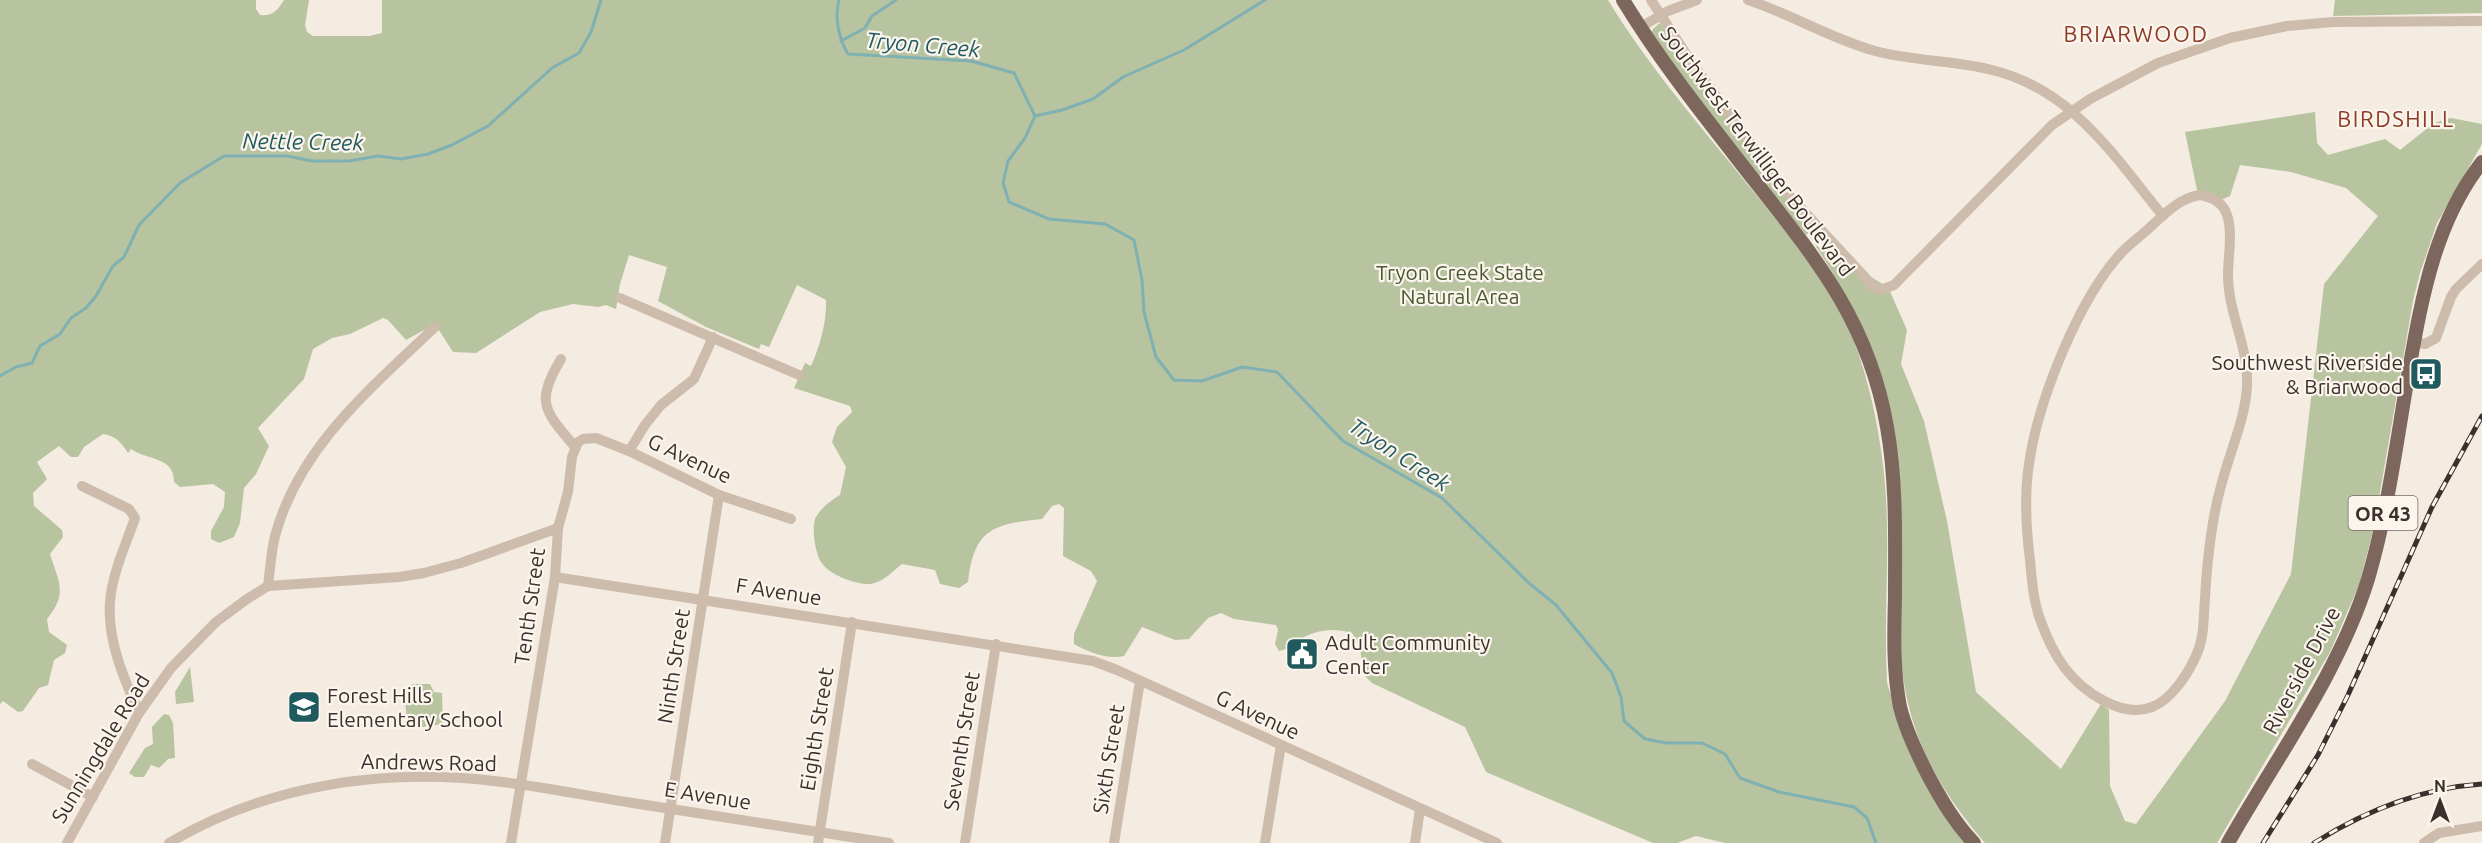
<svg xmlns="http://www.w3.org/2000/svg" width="2482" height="843" font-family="Ubuntu,sans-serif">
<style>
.green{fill:#b8c4a0}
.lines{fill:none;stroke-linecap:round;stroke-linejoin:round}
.stream{stroke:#7fb0b2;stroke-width:3}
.minor{stroke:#cdbbac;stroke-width:10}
.major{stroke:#7d675c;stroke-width:14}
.rail-casing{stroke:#3b302b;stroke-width:5}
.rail{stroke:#fbf5ee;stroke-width:3;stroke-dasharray:9;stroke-linecap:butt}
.labels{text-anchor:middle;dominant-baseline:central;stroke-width:4.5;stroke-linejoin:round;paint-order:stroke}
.shield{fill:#fbf5ee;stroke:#756b66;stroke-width:1.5}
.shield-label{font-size:20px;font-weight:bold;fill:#3b302b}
.street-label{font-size:21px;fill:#3b302b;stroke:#fbf5ee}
.park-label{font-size:21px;fill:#4a5a2e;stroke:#fbf5ee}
.poi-label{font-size:21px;fill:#3b302b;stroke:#fbf5ee;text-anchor:start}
.neighbourhood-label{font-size:22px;letter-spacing:1.5px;fill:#8c3b22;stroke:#fbf5ee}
.water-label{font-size:22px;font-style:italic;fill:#1f5a5e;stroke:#fbf5ee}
</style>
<rect width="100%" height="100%" fill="#f4ebe1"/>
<!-- green -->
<g class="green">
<path d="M0 0H256V9L260 15C273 16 277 11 284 0H309L305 25 307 32 313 36H369L382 33V0H1608C1652 72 1709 136 1762 202 1797 246 1834 288 1854 341 1869 381 1878 424 1883 465 1892 537 1883 611 1887 683L1893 702 1968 843H1725L1696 836 1677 843H1653L1486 772 1465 727 1372 683 1363 674 1360 645 1352 633C1336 628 1319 629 1304 637 1293 642 1295 647 1279 651L1275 644 1278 630 1276 625 1234 619 1221 613 1208 618 1189 639 1175 640 1142 627 1124 656C1108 660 1088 652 1074 644V634L1097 581 1091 571 1063 556 1064 508 1059 504 1052 506 1042 519C994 524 974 528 968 582L959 588 940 584 935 570 902 564C893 571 883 582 871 584 856 585 829 575 821 562 815 553 811 525 816 517 822 507 830 501 840 495L846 467 832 442 837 427 852 412 850 406 794 388 805 363 811 366C820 346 827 321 826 300L797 285 769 347 761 344 759 349 706 327 658 301 667 267 629 255 620 284 616 309 606 305 598 307 573 304 540 312 476 353 453 352 435 324 406 340 388 320 383 318 350 334 332 338 313 349 304 379 258 428 269 446 256 474 244 488 240 523 234 537 219 543 211 539V531L224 507 225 492 213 484 180 487 174 482C174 456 148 461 131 449L128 453C121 442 116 436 103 434L84 447 78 457H71L59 446 37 462 47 479 33 493 34 506 62 530 63 537 50 554C59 583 68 593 47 619L49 632 67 645 65 653 54 660 48 685 39 688 23 711 18 712 3 701 0 704Z"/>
<polygon points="2335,0 2482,0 2482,13 2333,16"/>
<polygon points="1660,23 1813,229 1806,235 1650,37 1653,29"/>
<path d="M2315 112 2317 143 2328 155 2385 139 2400 150 2434 123 2451 118 2482 124V144L2437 223 2420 273 2413 301 2374 527 2359 585 2330 652 2217 843H1985C1933 782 1906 730 1900 649 1900 604 1899 560 1898 516 1898 484 1899 451 1892 420 1879 356 1850 298 1815 245L1888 287 1907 330 1901 364 1924 421 1947 521 1976 692 2061 769 2101 704 2109 710 2110 786 2125 821 2136 824 2225 701 2291 574 2324 284 2378 216 2346 188 2291 172 2240 165 2230 196 2221 200 2197 190 2185 132Z"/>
<polygon points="190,667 194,702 176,704 175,692"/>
<polygon points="412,684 430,684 434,692 442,693 443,724 408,729 405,701"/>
<polygon points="164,714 169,715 173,723 175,758 168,759 159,768 151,765 144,777 135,777 129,773 145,748 153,744 152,727"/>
</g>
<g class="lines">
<!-- stream -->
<g class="stream">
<path d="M839 0C834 18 839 39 848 54L971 61 1014 73 1035 116 1025 138 1008 161 1003 183 1009 202 1049 219 1105 224 1134 240 1142 280 1144 312 1156 357 1174 380 1202 381 1242 367 1277 372 1343 441 1442 498 1530 584 1556 605 1612 673 1621 697 1624 721 1645 739 1667 743H1702L1725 754 1740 778 1779 792 1854 807 1867 818 1876 843"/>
<polyline points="841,41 865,28 872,16 896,0"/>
<polyline points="1035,116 1062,110 1093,99 1123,77 1184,50 1265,0"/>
<polyline points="0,376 16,367 32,363 40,346 60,334 71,318 86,308 96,296 113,266 124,257 139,225 180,183 224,156 287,156 312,161 349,161 378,156 401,159 428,154 452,145 488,126 552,68 579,53 591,32 601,0"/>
</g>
<!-- minor -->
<g class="minor">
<polyline points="1651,0 1690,60 1786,192 1874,287 1881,290 1894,285 2052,125 2090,99 2158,63 2230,38 2287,26 2333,22 2482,21"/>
<path d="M1748 0C1791 14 1831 39 1875 51 1912 61 1951 60 1988 69 2072 88 2112 154 2163 216"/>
<polyline points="1639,28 1668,11 1697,0"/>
<path d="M2200 195C2212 197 2223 202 2227 215 2233 232 2228 257 2228 275 2228 314 2249 346 2247 387 2245 420 2229 454 2221 486 2211 522 2207 562 2205 599 2203 620 2205 638 2195 658 2187 675 2171 700 2152 707 2121 719 2082 691 2064 667 2053 652 2046 636 2040 619 2033 600 2032 580 2030 560 2026 528 2024 496 2029 464 2038 401 2079 297 2123 251 2130 244 2138 238 2146 231 2162 217 2178 198 2200 195Z"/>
<polyline points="620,298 799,375"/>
<polyline points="2414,342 2425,344 2436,338 2451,297 2456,289 2482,264"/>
<path d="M561 359C535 403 544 410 575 447"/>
<polyline points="629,451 645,425 661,405 694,379 713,337"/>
<path d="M82 486 129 509 135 518C126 544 112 574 110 602 107 640 124 679 139 713"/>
<polyline points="555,577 1093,661 1117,670 1497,843"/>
<path d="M268 586C270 570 271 552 275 536 299 447 371 388 435 327"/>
<polyline points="32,764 93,797"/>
<polyline points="67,843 139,713 171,668 216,622 247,599 268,586 399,577 424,573 461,563 558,528"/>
<path d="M169 843C267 785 382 768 494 781 540 786 587 796 633 803 719 816 804 830 889 843"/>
<polyline points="511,843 555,577 558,528 568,492 572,457 578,442 583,439 596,438 629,451 719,495 791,519"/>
<polyline points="665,843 719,495"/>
<polyline points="818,843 852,622"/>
<polyline points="965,843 996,644"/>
<polyline points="1114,843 1140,681"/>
<polyline points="1265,843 1281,745"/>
<polyline points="1415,843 1420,809"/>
<polyline points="2424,843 2439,833 2482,826"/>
</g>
<!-- major -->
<g class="major">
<path d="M1623 0C1662 64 1708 121 1754 180 1818 261 1869 323 1887 427 1897 483 1895 542 1895 598 1894 634 1893 671 1900 707 1906 731 1917 754 1929 777 1942 801 1955 823 1974 843"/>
<path d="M2228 843C2276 758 2339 673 2368 579 2388 511 2397 439 2409 370 2422 297 2435 222 2482 162"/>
</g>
<defs>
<g id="rail">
<polyline points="2263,843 2318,755 2348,695 2432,507 2482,416"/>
<path d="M2314 843C2365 811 2422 788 2482 784"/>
</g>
</defs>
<!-- rail casing -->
<use href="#rail" class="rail-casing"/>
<!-- rail -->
<use href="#rail" class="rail"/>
</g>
<!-- icons -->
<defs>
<symbol id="bus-square" viewBox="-11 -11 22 22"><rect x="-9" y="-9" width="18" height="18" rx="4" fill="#1f5a5e" stroke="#fbf5ee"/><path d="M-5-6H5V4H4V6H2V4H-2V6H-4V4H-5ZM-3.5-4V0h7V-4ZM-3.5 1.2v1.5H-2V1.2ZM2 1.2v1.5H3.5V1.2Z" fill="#fff"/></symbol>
<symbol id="civic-square" viewBox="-11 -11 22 22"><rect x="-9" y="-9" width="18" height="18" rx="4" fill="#1f5a5e" stroke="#fbf5ee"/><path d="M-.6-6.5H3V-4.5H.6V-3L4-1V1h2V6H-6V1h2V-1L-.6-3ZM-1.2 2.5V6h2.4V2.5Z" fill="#fff"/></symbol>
<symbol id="school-square" viewBox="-11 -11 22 22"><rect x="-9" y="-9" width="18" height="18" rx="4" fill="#1f5a5e" stroke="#fbf5ee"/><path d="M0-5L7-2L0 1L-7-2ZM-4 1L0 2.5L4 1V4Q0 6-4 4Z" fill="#fff"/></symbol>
</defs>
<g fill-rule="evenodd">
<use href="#bus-square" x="2407" y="355" width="38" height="38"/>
<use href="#civic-square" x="1283" y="635" width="38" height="38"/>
<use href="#school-square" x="285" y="688" width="38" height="38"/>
</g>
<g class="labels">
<!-- shield labels -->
<rect class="shield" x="2348.5" y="496" width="69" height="34" rx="4.5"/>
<g class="shield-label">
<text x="2383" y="513">OR 43</text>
</g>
<!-- street labels -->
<g class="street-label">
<text transform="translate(1758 151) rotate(53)">Southwest Terwilliger Boulevard</text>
<text transform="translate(690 458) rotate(25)">G Avenue</text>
<text transform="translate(779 591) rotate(9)">F Avenue</text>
<text transform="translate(529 606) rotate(-82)">Tenth Street</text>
<text transform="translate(673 666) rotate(-81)">Ninth Street</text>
<text transform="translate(2301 670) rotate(-62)">Riverside Drive</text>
<text transform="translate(1258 714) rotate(25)">G Avenue</text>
<text transform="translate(816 729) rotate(-81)">Eighth Street</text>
<text transform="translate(961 741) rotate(-81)">Seventh Street</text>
<text transform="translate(100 748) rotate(-59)">Sunningdale Road</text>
<text transform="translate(1108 759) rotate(-81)">Sixth Street</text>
<text transform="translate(429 762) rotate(1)">Andrews Road</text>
<text transform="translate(708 795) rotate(9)">E Avenue</text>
</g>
<!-- park labels -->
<g class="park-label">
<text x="1460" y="272">Tryon Creek State<tspan x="1460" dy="24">Natural Area</tspan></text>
</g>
<!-- poi labels -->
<g class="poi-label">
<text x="2403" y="362" text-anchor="end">Southwest Riverside<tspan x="2403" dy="24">&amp; Briarwood</tspan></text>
<text x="1325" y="642">Adult Community<tspan x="1325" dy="24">Center</tspan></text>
<text x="327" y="695">Forest Hills<tspan x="327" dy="24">Elementary School</tspan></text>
</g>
<!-- neighbourhood labels -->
<g class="neighbourhood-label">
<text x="2136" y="33">BRIARWOOD</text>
<text x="2396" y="118">BIRDSHILL</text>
</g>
<!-- water labels -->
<g class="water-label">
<text transform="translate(923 44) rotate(5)">Tryon Creek</text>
<text transform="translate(303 141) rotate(1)">Nettle Creek</text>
<text transform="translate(1400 454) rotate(33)">Tryon Creek</text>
</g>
</g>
<!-- north arrow -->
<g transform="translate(2440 801)" stroke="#fbf5ee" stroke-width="4.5" paint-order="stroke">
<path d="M0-4.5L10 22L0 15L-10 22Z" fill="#3b302b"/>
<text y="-9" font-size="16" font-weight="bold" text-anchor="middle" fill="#3b302b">N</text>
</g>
</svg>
